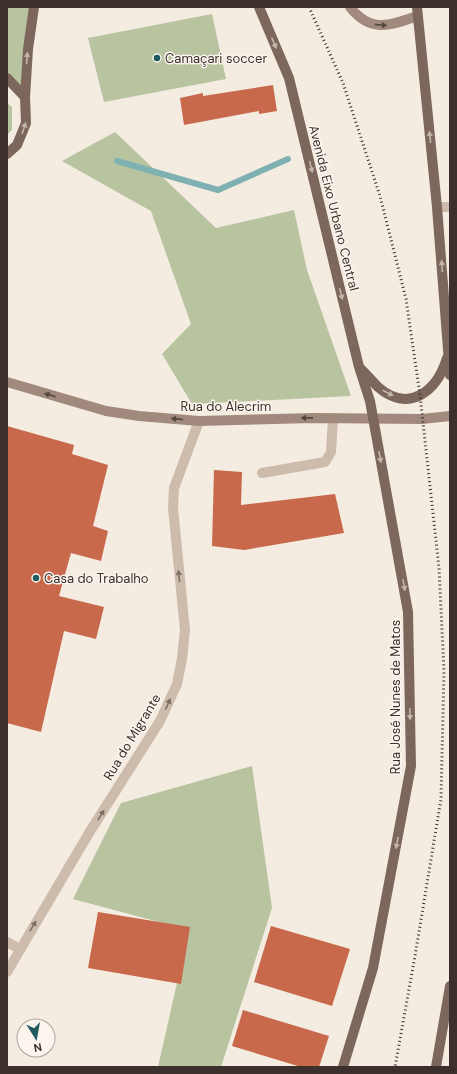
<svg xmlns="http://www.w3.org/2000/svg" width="457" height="1074" font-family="'DM Sans',sans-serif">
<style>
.green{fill:#b8c4a0}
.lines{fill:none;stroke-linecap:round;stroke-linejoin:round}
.stream{stroke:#7fb0b2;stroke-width:6}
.building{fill:#c8694b}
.lane{stroke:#cdbbac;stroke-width:10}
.street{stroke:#cdbbac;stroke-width:10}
.secondary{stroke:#a18a7d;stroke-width:10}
.primary{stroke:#7d675c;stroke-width:10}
.rail{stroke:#3b302b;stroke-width:3;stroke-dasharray:1 3;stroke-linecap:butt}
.oneway{fill:#544640}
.oneway2{fill:#c2b5ac}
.oneway3{fill:#7d6f65}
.poi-dot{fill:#1f5a5e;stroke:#fbf5ee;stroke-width:1.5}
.labels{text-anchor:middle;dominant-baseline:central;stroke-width:3;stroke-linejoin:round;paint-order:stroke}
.poi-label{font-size:13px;fill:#3b302b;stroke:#fbf5ee;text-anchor:start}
.street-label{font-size:13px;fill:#3b302b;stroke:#fbf5ee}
</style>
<rect width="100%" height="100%" fill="#f4ebe1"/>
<!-- green -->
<g class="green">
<polygon points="9,7 32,7 22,97 7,81 7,10"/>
<polygon points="212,14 226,79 104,102 88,38"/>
<polygon points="7,103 12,107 12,130 7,135"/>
<polygon points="115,132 216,228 294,210 307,270 351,396 192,404 162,354 191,324 151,211 62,161"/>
<polygon points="252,766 272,908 221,1067 158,1067 189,930 73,899 121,803"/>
</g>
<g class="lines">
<!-- stream -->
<polyline class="stream" points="117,161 218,190 288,159"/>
</g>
<!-- building -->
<g class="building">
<polygon points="273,85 277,111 259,114 259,111 184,125 180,98 203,93 203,96"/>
<polygon points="7,426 74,445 72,454 108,465 93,526 108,531 101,561 71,553 59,596 104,607 96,639 64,631 41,732 7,723"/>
<polygon points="214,470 242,472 241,505 335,494 344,533 244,550 212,546"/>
<polygon points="98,912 190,927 181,984 88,968"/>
<polygon points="271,926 350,949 332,1006 254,982"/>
<polygon points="243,1010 329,1036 319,1067 301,1067 232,1046"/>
</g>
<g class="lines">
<!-- lane -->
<polyline class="lane" points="262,473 325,462 331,452 333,418"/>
<!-- street -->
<g class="street">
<polyline points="437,207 450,207"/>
<polyline points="7,942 20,949"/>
<polyline points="7,972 89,833 160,721 177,684 182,659 185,630 173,508 174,488 199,421"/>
</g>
<!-- secondary -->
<g class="secondary">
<path d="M350 7C370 33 390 26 417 16"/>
<polyline points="7,382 106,411 139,416 199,421 313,418 422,419 450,416"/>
</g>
<!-- primary -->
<g class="primary">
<polyline points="259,7 289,78 359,367 370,401 408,612 411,766 373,968 343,1067"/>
<polyline points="417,7 437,207 450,375"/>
<polyline points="7,78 25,97"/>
<polyline points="7,154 17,145 26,123 25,97 28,49 34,7"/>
<path d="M361 369C366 374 372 381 378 387 409 414 437 391 447 358"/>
<polyline points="436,1067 450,986"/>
</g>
<!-- rail -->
<polyline class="rail" points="309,7 343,83 380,196 406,299 420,395 439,568 444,671 441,799 415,956 395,1067"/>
</g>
<!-- one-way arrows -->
<defs><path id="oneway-solid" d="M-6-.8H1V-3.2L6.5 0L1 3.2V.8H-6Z"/></defs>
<g class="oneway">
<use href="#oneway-solid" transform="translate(381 25) rotate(4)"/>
<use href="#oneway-solid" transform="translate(50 395) rotate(-164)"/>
<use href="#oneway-solid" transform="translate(307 418) rotate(179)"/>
<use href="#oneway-solid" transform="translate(177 419) rotate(-175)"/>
</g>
<g class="oneway2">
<use href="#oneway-solid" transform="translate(274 43) rotate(67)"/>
<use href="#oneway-solid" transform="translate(27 58) rotate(-86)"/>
<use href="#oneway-solid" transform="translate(24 128) rotate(-73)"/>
<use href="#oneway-solid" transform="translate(430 137) rotate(-96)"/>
<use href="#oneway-solid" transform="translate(311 167) rotate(76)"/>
<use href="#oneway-solid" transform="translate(442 266) rotate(-94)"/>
<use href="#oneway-solid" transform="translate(341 294) rotate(76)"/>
<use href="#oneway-solid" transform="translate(388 393) rotate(27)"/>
<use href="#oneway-solid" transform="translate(380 457) rotate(80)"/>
<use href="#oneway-solid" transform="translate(404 585) rotate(80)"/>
<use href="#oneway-solid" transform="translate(410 714) rotate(89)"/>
<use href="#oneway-solid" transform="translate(397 843) rotate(101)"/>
</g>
<g class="oneway3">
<use href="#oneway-solid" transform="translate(179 576) rotate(-96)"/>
<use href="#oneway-solid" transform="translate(168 704) rotate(-66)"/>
<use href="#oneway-solid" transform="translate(101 815) rotate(-58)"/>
<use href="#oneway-solid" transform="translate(33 926) rotate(-59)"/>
</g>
<!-- markers -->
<g class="poi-dot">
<circle cx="157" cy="58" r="4"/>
<circle cx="36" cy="578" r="4"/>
</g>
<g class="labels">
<!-- poi labels -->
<g class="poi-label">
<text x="165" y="58">Camaçari soccer</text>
<text x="44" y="578">Casa do Trabalho</text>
</g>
<!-- street labels -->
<g class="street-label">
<text transform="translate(334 208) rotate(76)">Avenida Eixo Urbano Central</text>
<text x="226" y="406">Rua do Alecrim</text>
<text transform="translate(395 697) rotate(-90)">Rua José Nunes de Matos</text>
<text transform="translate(132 737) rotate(-59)">Rua do Migrante</text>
</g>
</g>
<!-- border -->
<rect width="457" height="1074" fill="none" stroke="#3b302b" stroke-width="16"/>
<!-- north arrow -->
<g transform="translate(36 1038) rotate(169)"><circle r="19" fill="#fbf5ee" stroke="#aea6a0"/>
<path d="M0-3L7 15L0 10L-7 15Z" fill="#1f5a5e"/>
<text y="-6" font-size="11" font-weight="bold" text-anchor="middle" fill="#3b302b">N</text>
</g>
</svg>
